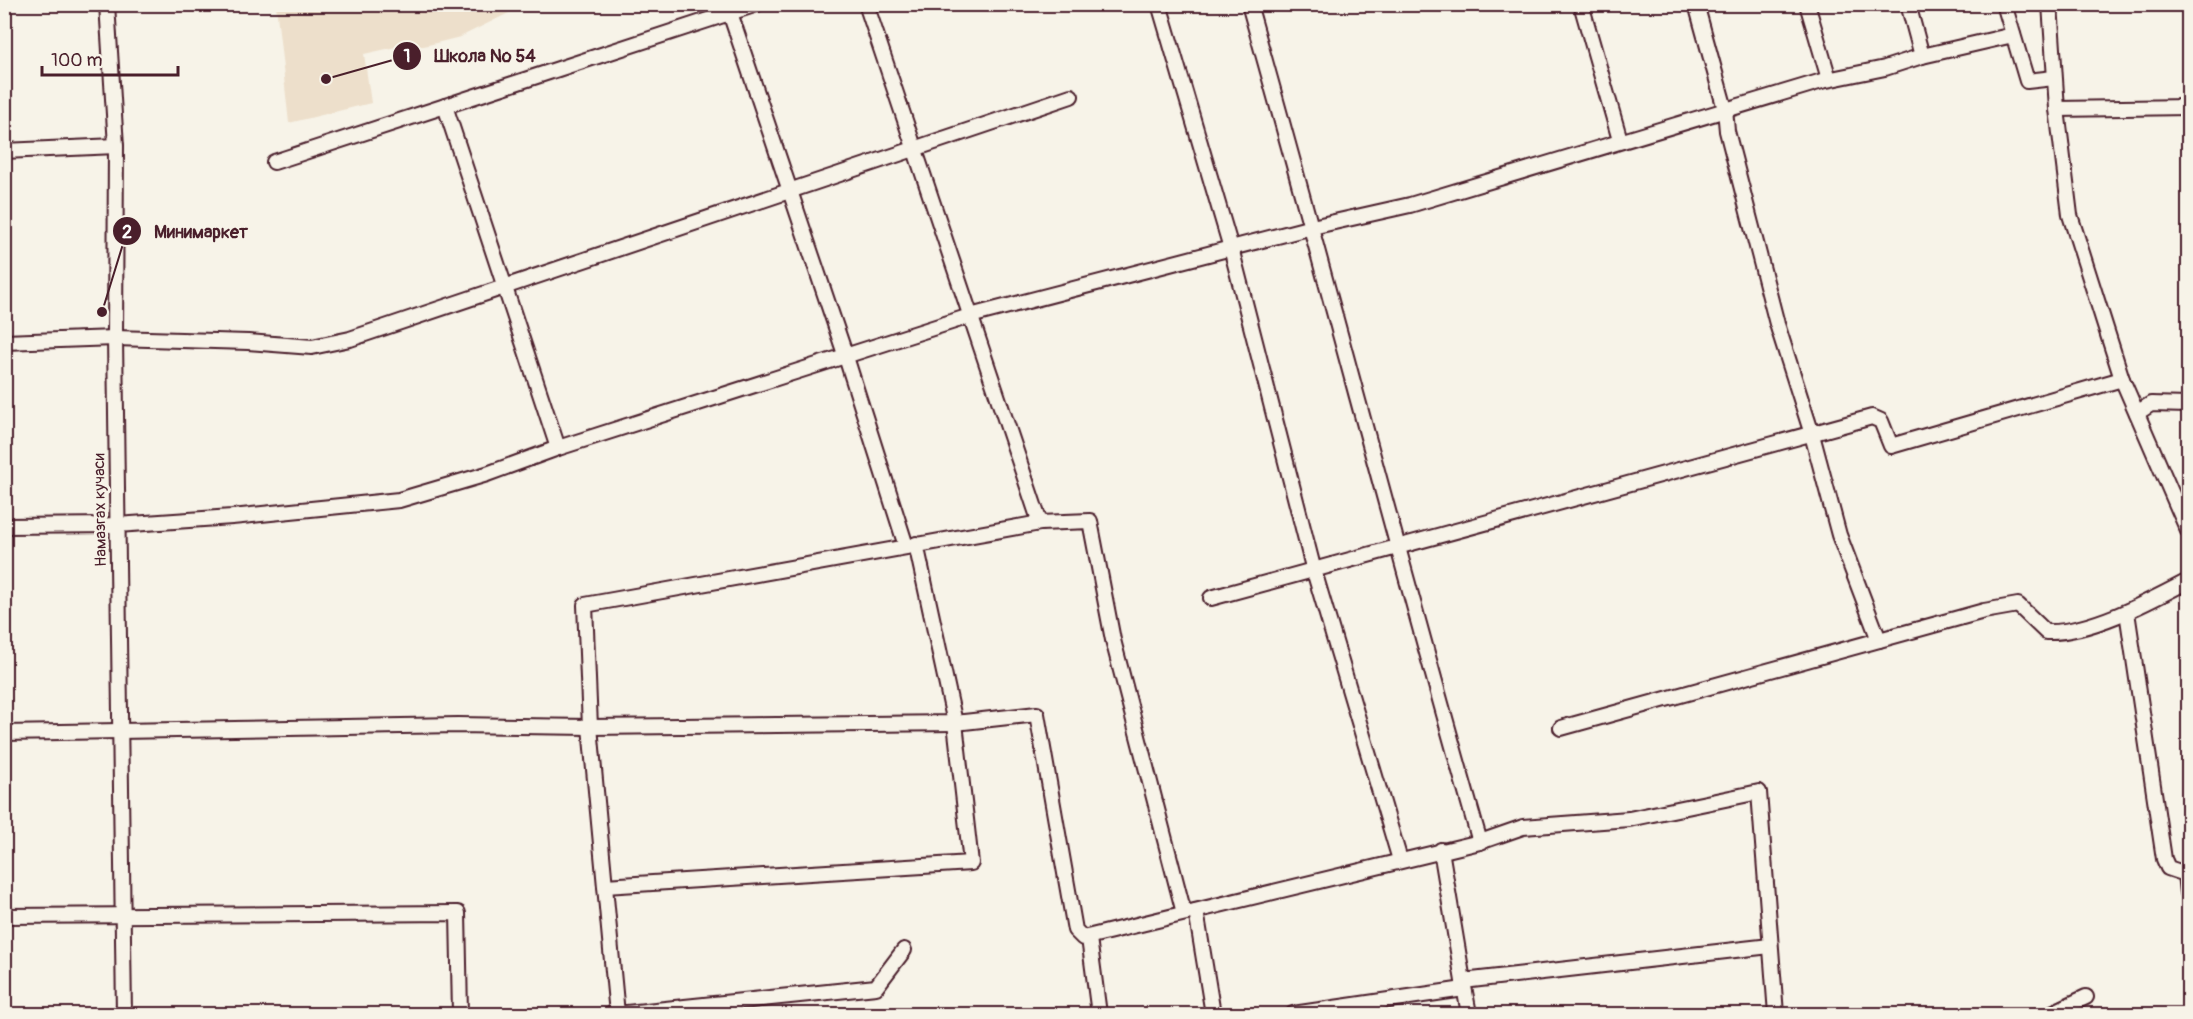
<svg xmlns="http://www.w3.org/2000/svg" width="2193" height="1019" font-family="Pangolin,sans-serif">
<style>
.built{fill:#eddfcb}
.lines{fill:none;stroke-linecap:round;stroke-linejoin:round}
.minor-casing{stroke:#4a1f2b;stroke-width:18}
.minor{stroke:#f7f3e8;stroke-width:14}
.labels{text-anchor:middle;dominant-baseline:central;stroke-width:6;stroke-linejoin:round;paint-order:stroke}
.street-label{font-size:16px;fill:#4a1f2b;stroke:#f7f3e8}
.leader{fill:none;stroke:#4a1f2b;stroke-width:2}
.callout-dot{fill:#4a1f2b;stroke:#f7f3e8;stroke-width:2}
.mark-label{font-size:18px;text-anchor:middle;font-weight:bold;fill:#fff}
.callout-label{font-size:18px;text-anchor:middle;font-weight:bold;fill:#4a1f2b;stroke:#f7f3e8;stroke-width:6;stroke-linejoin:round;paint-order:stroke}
</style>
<rect width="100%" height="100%" fill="#f7f3e8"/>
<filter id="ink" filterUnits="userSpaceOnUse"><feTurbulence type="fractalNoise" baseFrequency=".0167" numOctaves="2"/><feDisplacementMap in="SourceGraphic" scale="12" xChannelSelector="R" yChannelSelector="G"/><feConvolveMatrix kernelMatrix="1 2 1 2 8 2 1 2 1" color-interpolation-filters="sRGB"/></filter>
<g filter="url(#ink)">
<!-- built -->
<polygon class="built" points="515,4 517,9 460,37 424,46 400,46 364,54 371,103 289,123 276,5"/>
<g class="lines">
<defs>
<g id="minor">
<polyline points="107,4 116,146 115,338 124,1014"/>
<polyline points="727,4 846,357 906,546"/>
<polyline points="866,4 1040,523"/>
<polyline points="1159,4 1231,248 1314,571 1400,860"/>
<path d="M1249 4C1328 283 1400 563 1480 842"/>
<polyline points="1581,4 1620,140"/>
<polyline points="1696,4 1725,109 1727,131 1777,324 1811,431 1839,535 1879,640"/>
<polyline points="1807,4 1829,79"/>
<polyline points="1908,4 1922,56"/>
<polyline points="2004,4 2027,81 2054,78"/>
<polyline points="2050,4 2057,109 2070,215 2122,379 2188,531"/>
<polyline points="445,106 558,448"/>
<polyline points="2057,109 2188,107"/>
<polyline points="4,151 116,146"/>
<polyline points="274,162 757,4"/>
<polyline points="4,342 115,338 248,342 312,347 350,339 1071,96"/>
<polyline points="2137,413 2151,404 2188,405"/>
<polyline points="4,526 117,525 232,517 399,500 487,474 558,448 970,316 1312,227 1410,205 1822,81 1885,68 1922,56 2013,35"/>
<polyline points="1211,598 1872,417 1881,421 1891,446 2122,379"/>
<polyline points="2127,612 2164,859 2168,868 2186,874 2188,893"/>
<path d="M1561 728 1984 611 2018 605 2046 632C2089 634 2150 601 2188 581"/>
<polyline points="4,733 458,725 590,727 955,723 1037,714 1075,930 1083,938 1480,842 1523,827 1629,819 1759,792 1776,1014"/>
<polyline points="1441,850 1463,981 1770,946"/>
<polyline points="605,886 971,863 955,723 916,544"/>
<polyline points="1196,911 1213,1014"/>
<polyline points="4,916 458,913 460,1014"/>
<polyline points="1089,938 1099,1014"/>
<polyline points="1463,981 1469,1014"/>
<polyline points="617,1014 590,727 585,605 1040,523 1090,521 1113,640 1184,913"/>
<polyline points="617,1014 876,987 904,950"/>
<polyline points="1293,1014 1464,989"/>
<polyline points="2050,1014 2086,997"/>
</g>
</defs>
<!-- minor casing -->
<use href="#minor" class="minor-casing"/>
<!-- minor -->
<use href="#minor" class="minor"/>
</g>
</g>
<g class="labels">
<!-- street labels -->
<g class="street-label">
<text transform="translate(100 510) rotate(-91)">Намазгах кучаси</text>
</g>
</g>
<!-- callouts -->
<path class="leader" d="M326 79L407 56M102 312L127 231"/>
<g class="callout-dot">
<circle cx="326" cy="79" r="6"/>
<circle cx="102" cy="312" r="6"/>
<circle cx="407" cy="56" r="15"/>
<circle cx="127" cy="231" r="15"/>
</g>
<g class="mark-label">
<text x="407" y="62">1</text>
<text x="127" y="238">2</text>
</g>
<g class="callout-label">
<text x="485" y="62">Школа № 54</text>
<text x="201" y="238">Минимаркет</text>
</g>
<!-- margin -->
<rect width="2193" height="1019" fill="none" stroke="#f7f3e8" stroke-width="24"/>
<rect x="12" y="12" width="2169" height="995" fill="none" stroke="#4a1f2b" stroke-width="2" filter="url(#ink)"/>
<!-- scale -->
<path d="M42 66v9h136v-9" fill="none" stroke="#4a1f2b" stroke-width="3"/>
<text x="51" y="66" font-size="18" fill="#4a1f2b" stroke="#f7f3e8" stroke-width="4.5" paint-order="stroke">100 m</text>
</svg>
